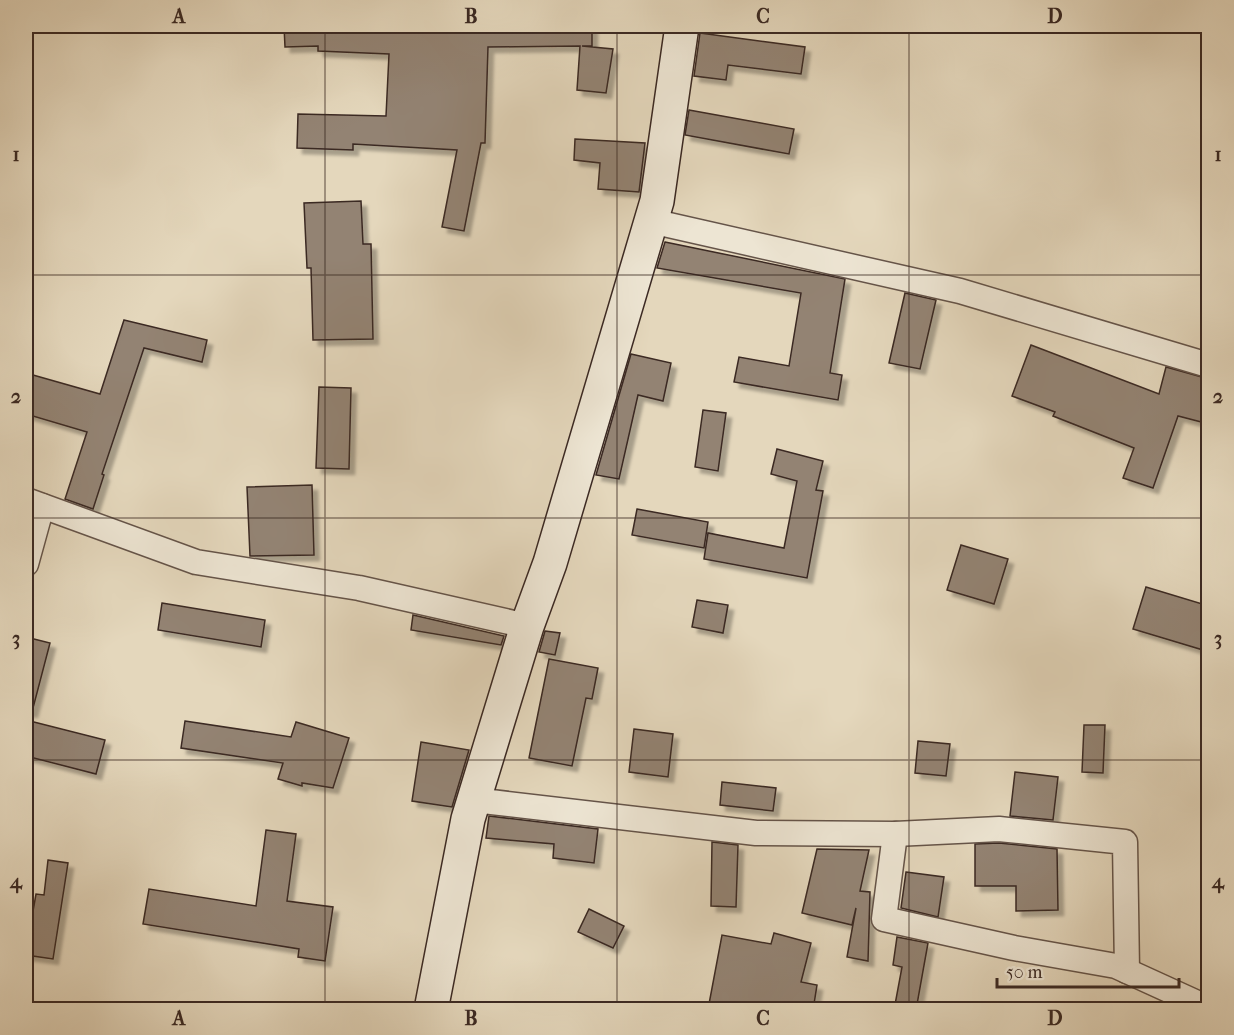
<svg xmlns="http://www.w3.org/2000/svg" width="1234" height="1035" font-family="'IM FELL French Canon',serif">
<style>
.building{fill:#938373;stroke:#3b2923;stroke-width:1.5;filter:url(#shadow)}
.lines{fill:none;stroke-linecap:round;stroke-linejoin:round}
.street-casing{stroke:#655449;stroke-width:27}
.secondary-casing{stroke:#3b2923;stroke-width:36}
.street{stroke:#ede5d3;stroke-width:24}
.secondary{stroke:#ede5d3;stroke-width:33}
.grid{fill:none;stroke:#3b2923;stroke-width:1.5;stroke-opacity:0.55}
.neatline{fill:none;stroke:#3b2923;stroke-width:2}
.grid-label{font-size:20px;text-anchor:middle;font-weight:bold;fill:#3b2923}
</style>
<defs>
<filter id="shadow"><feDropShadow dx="5.5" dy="5.5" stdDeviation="1.5" flood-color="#0004"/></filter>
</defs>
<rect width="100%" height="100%" fill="#e4d7bc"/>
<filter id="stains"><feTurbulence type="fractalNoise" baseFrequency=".00333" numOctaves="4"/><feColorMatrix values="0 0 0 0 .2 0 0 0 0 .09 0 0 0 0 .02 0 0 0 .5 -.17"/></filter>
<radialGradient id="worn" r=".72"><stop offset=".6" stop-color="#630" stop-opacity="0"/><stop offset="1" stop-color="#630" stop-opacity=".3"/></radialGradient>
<!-- building -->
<g class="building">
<polygon points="284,26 402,28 402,26 592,26 592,46 582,46 613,49 606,93 577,90 580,46 488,47 485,143 481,143 464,231 442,227 457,150 353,144 353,150 297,148 298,114 386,116 389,54 318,51 318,46 285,47"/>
<polygon points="700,33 805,47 801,74 728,65 726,80 694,76"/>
<polygon points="689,110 794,129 789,154 685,135"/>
<polygon points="575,139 645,143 639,192 598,189 600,163 574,160"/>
<polygon points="361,201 363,244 371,244 373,339 313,340 311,268 307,268 304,203"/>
<polygon points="665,242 845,279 830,373 842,375 838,400 734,382 739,357 789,366 801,293 657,268"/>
<polygon points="905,293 936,300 920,369 889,363"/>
<polygon points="124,320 207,340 202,362 144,348 102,474 104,475 93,509 65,499 87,432 26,414 26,373 100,394"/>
<polygon points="1031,345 1159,394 1166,367 1209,379 1209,424 1178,416 1153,488 1123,478 1134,448 1053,416 1055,412 1012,396"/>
<polygon points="631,354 671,363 663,401 638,395 619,479 596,475"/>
<polygon points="319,387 351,388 349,469 316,468"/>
<polygon points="703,410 726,413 718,471 695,467"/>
<polygon points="777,449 823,461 816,490 823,491 807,578 704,559 708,533 784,548 797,481 771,474"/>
<polygon points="312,485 314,555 250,556 247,487"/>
<polygon points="637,509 708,522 704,548 632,535"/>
<polygon points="961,545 1008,559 994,604 947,590"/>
<polygon points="1146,587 1209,606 1209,633 1203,650 1133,629"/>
<polygon points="697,600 728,605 723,633 692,627"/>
<polygon points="162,603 265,620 261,647 158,630"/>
<polygon points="413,615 504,636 501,645 411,630"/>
<polygon points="545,631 560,633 555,655 539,652"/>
<polygon points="26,637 50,643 32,712 26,711"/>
<polygon points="549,659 598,668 592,699 586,698 572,766 529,758"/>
<polygon points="26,720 105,740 96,774 26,756"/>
<polygon points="185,721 291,737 296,722 349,738 333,788 302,783 302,786 278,779 283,763 181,748"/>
<polygon points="1084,725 1105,725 1103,773 1082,772"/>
<polygon points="634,729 673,734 668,777 629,772"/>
<polygon points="918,741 950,744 946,776 915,773"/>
<polygon points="421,742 469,750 452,807 412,801"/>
<polygon points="1015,772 1058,777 1053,820 1010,816"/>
<polygon points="722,782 776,788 773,811 720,805"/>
<polygon points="489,816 598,829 594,863 553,858 554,844 486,838"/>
<polygon points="266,830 296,834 287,901 333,907 325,961 298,957 299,949 143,924 149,889 256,906"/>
<polygon points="712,842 738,845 736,907 711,906"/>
<polygon points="999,843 1057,849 1058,910 1016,911 1016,886 975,886 975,844"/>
<polygon points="817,849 869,850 860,891 870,892 868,961 847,957 856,908 852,925 802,913"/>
<polygon points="48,860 68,863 53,959 26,955 26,927 30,928 36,894 44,895"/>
<polygon points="906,872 944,877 938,917 901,908"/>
<polygon points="589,909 624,926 613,948 578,932"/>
<polygon points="774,933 811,943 801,982 817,985 813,1010 740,1010 709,1004 722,935 771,944"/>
<polygon points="897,937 928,943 916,1010 894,1010 902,967 893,965"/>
</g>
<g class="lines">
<defs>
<g id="street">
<polyline points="651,221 960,291 1208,365"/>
<polyline points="26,500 196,562 359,588 527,626"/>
<polyline points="26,564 42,506"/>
<polyline points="474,800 756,833 895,834 999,829 1125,842 1127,971"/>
<polyline points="895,834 884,919 1014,948 1116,966 1208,1008"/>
</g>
<polyline id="secondary" points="431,1010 468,819 527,626 550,563 657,201 682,26"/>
</defs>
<!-- street casing -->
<use href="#street" class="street-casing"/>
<!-- secondary casing -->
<use href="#secondary" class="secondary-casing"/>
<!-- street -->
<use href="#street" class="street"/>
<!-- secondary -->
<use href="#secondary" class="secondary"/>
</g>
<!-- grid -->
<path class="grid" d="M325 26V1010M617 26V1010M909 26V1010M26 275H1208M26 518H1208M26 760H1208"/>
<!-- margin -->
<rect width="1234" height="1035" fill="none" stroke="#e4d7bc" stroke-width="66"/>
<!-- scale -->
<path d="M997 978v9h182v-9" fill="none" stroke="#3b2923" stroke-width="3"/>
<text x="1006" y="978" font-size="18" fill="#3b2923" stroke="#ede5d3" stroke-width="4.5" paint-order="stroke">50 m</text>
<rect x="33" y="33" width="1168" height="969" class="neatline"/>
<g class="grid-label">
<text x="179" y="23">A</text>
<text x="471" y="23">B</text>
<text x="763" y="23">C</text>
<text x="1055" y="23">D</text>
<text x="16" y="161">1</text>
<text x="1218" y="161">1</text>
<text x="16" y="403">2</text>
<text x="1218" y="403">2</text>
<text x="16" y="645">3</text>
<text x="1218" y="645">3</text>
<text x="16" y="888">4</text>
<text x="1218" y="888">4</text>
<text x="179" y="1025">A</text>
<text x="471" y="1025">B</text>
<text x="763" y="1025">C</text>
<text x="1055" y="1025">D</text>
</g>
<rect width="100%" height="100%" filter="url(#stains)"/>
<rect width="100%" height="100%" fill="url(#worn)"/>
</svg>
